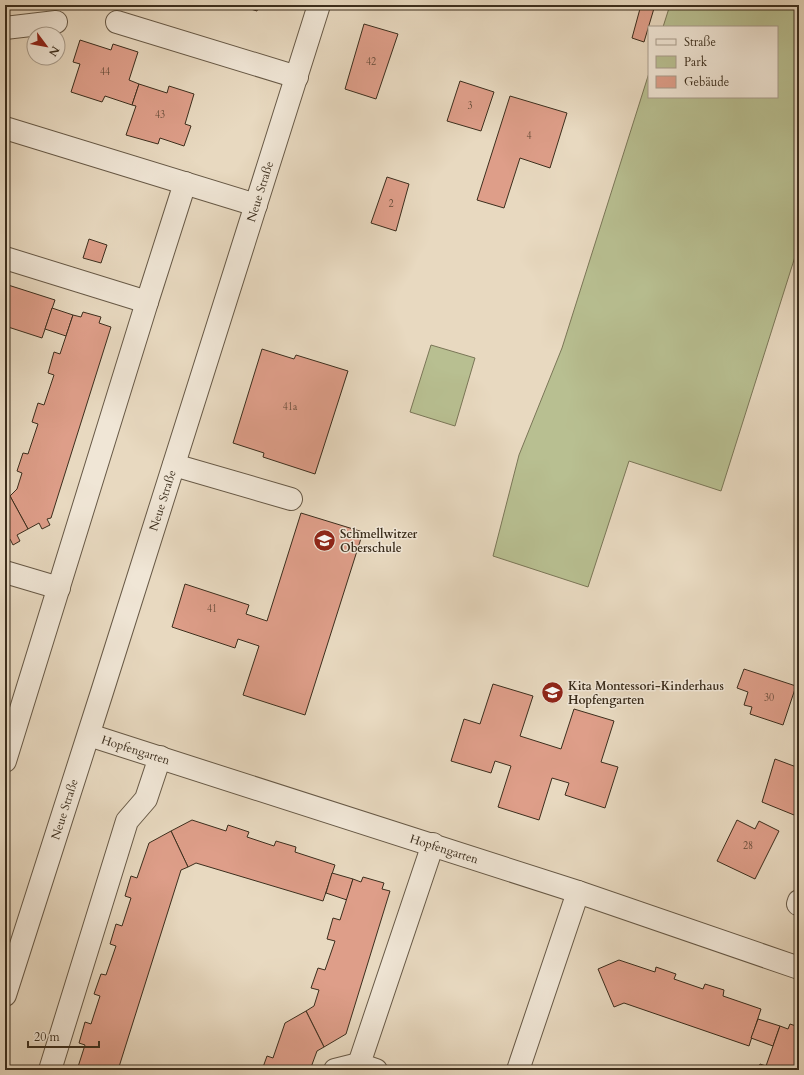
<svg xmlns="http://www.w3.org/2000/svg" width="804" height="1075" font-family="Cardo,serif">
<style>
.green{fill:#b8bf91;stroke:#7a7657}
.building{fill:#de9e89;stroke:#3c2e1d}
.lines{fill:none;stroke-linecap:round;stroke-linejoin:round}
.minor-casing{stroke:#675946;stroke-width:24}
.minor{stroke:#f0e6d6;stroke-width:22}
.labels{text-anchor:middle;dominant-baseline:central;stroke-width:3;stroke-linejoin:round;paint-order:stroke}
.number-label{font-size:10px;fill:#644a38}
.street-label{font-size:12px;fill:#3c2e1d;stroke:#f0e6d6}
.poi-label{font-size:12px;font-weight:bold;fill:#3c2e1d;stroke:#f0e6d6;text-anchor:start}
</style>
<rect width="100%" height="100%" fill="#e8d9c0"/>
<filter id="stains"><feTurbulence type="fractalNoise" baseFrequency=".005" numOctaves="4"/><feColorMatrix values="0 0 0 0 .2 0 0 0 0 .09 0 0 0 0 .02 0 0 0 .5 -.17"/></filter>
<radialGradient id="worn" r=".72"><stop offset=".6" stop-color="#630" stop-opacity="0"/><stop offset="1" stop-color="#630" stop-opacity=".3"/></radialGradient>
<!-- green -->
<g class="green">
<polygon points="670,5 799,5 799,244 721,491 629,461 588,587 493,556 519,455 562,348 649,73 649,97 777,97 777,27 663,27"/>
<polygon points="431,345 475,358 455,426 410,412"/>
</g>
<!-- building -->
<g class="building">
<polygon points="238,5 259,5 257,11"/>
<polygon points="641,5 655,5 644,42 632,38"/>
<polygon points="364,24 398,34 376,99 345,89"/>
<polygon points="80,40 111,50 113,44 138,52 129,80 139,84 132,105 105,96 102,102 71,92 80,64 73,62"/>
<polygon points="460,81 494,92 481,131 447,121"/>
<polygon points="139,84 167,93 169,86 194,94 185,124 191,126 184,146 160,138 158,144 126,135 136,106 132,105"/>
<polygon points="510,96 567,113 550,168 520,158 504,208 477,200"/>
<polygon points="387,177 409,184 396,231 371,223"/>
<polygon points="89,239 107,245 101,263 83,258"/>
<polygon points="5,284 55,300 42,338 5,326"/>
<polygon points="52,308 73,315 66,336 45,329"/>
<polygon points="83,312 101,317 99,323 111,327 51,518 47,519 50,525 42,529 39,523 28,529 10,496 17,489 22,473 17,471 23,453 28,454 38,424 32,422 38,403 44,405 54,375 48,373 54,352 60,354 73,315 81,317"/>
<polygon points="262,349 294,359 296,355 348,371 315,474 263,457 264,453 233,443"/>
<polygon points="10,496 28,529 17,535 20,541 13,545 10,539 7,541 5,540 5,497"/>
<polygon points="301,513 363,532 305,715 243,695 259,646 238,639 235,648 172,627 185,584 249,605 246,614 267,621"/>
<polygon points="744,669 796,686 783,725 750,714 752,707 744,705 748,692 737,688"/>
<polygon points="493,684 533,696 520,736 561,749 574,709 614,721 601,762 618,767 605,808 565,795 569,783 552,778 539,820 498,807 511,766 495,761 491,773 451,761 464,719 480,724"/>
<polygon points="775,759 799,768 799,817 762,802"/>
<polygon points="192,820 226,831 228,825 249,832 247,837 274,846 276,841 296,847 295,852 335,865 323,901 196,863 188,867 171,831"/>
<polygon points="737,820 755,829 759,821 779,831 755,879 717,861"/>
<polygon points="171,831 188,867 181,870 118,1070 77,1070 85,1045 79,1043 85,1022 91,1024 100,996 94,994 101,974 106,975 116,946 110,944 116,924 122,926 131,898 125,896 131,876 137,878 149,843"/>
<polygon points="332,873 353,879 347,900 326,893"/>
<polygon points="363,877 384,883 382,889 390,891 346,1034 324,1047 306,1011 314,1006 319,990 311,988 318,968 325,970 335,941 327,939 333,918 340,920 353,879 361,882"/>
<polygon points="619,960 655,972 656,967 676,974 674,979 703,989 705,984 724,990 723,996 761,1009 749,1046 624,1003 614,1007 598,969"/>
<polygon points="306,1011 324,1047 317,1051 310,1070 262,1070 267,1056 273,1058 285,1023"/>
<polygon points="758,1019 780,1026 773,1046 751,1038"/>
<polygon points="790,1024 799,1027 799,1070 757,1070 760,1064 766,1066 780,1026 788,1029"/>
</g>
<g class="lines">
<defs>
<g id="minor">
<polyline points="117,22 297,77"/>
<polyline points="5,28 56,22"/>
<polyline points="5,128 256,205"/>
<polyline points="5,258 147,302 5,761"/>
<polyline points="147,302 185,183"/>
<polyline points="174,465 291,499"/>
<polyline points="5,572 59,588"/>
<path id="s1" d="M89 735 578 892 799 968"/>
<polyline points="798,904 799,901"/>
<path id="s2" d="M5 995 102 692 319 5"/>
<polyline points="50,1070 127,821 146,799 160,757"/>
<polyline points="335,1070 359,1064"/>
<polyline points="376,1070 359,1064 433,844"/>
<polyline points="518,1070 578,892"/>
</g>
</defs>
<!-- minor casing -->
<use href="#minor" class="minor-casing"/>
<!-- minor -->
<use href="#minor" class="minor"/>
</g>
<!-- icons -->
<defs>
<symbol id="school-disc" viewBox="-11 -11 22 22"><circle r="9.5" fill="#8f2418" stroke="#f0e6d6"/><path d="M0-5L7-2L0 1L-7-2ZM-4 1L0 2.5L4 1V4Q0 6-4 4Z" fill="#fff"/></symbol>
</defs>
<g fill-rule="evenodd">
<use href="#school-disc" x="312" y="528" width="25" height="25"/>
<use href="#school-disc" x="540" y="680" width="25" height="25"/>
</g>
<g class="labels">
<!-- number labels -->
<g class="number-label">
<text x="371" y="62">42</text>
<text x="105" y="72">44</text>
<text x="470" y="106">3</text>
<text x="160" y="115">43</text>
<text x="529" y="136">4</text>
<text x="391" y="204">2</text>
<text x="290" y="407">41a</text>
<text x="212" y="609">41</text>
<text x="769" y="698">30</text>
<text x="748" y="846">28</text>
</g>
<!-- street labels -->
<g class="street-label">
<text stroke="none"><textPath href="#s2" startOffset="843">Neue Straße</textPath></text>
<text stroke="none"><textPath href="#s2" startOffset="519">Neue Straße</textPath></text>
<text stroke="none"><textPath href="#s1" startOffset="49">Hopfengarten</textPath></text>
<text stroke="none"><textPath href="#s2" startOffset="195">Neue Straße</textPath></text>
<text stroke="none"><textPath href="#s1" startOffset="373">Hopfengarten</textPath></text>
</g>
<!-- poi labels -->
<g class="poi-label">
<text x="340" y="534">Schmellwitzer<tspan x="340" dy="14">Oberschule</tspan></text>
<text x="568" y="686">Kita Montessori-Kinderhaus<tspan x="568" dy="14">Hopfengarten</tspan></text>
</g>
</g>
<!-- margin -->
<rect width="804" height="1075" fill="none" stroke="#e8d9c0" stroke-width="20"/>
<rect x="6" y="6" width="792" height="1063" fill="none" stroke="#3c2e1d" stroke-width="2"/>
<rect x="10" y="10" width="784" height="1055" fill="none" stroke="#3c2e1d"/>
<!-- legend -->
<rect x="648" y="26" width="130" height="72" fill="#f0e6d6" stroke="#a89c8c"/>
<rect x="656" y="39" width="20" height="6" fill="#f0e6d6" stroke="#a89c8c"/>
<text x="684" y="46" font-size="12" fill="#3c2e1d">Straße</text>
<rect x="656" y="56" width="20" height="12" fill="#b8bf91" stroke="#a89c8c"/>
<text x="684" y="66" font-size="12" fill="#3c2e1d">Park</text>
<rect x="656" y="76" width="20" height="12" fill="#de9e89" stroke="#a89c8c"/>
<text x="684" y="86" font-size="12" fill="#3c2e1d">Gebäude</text>
<!-- north arrow -->
<g transform="translate(46 46) rotate(122)"><circle r="19" fill="#f0e6d6" stroke="#a89c8c"/>
<path d="M0-3L7 15L0 10L-7 15Z" fill="#8f2418"/>
<text y="-6" font-size="11" font-weight="bold" text-anchor="middle" fill="#3c2e1d">N</text>
</g>
<!-- scale -->
<path d="M28 1041v6h71v-6" fill="none" stroke="#3c2e1d" stroke-width="2"/>
<text x="34" y="1041" font-size="12" fill="#3c2e1d" stroke="#f0e6d6" stroke-width="3" paint-order="stroke">20 m</text>
<rect width="100%" height="100%" filter="url(#stains)"/>
<rect width="100%" height="100%" fill="url(#worn)"/>
</svg>
